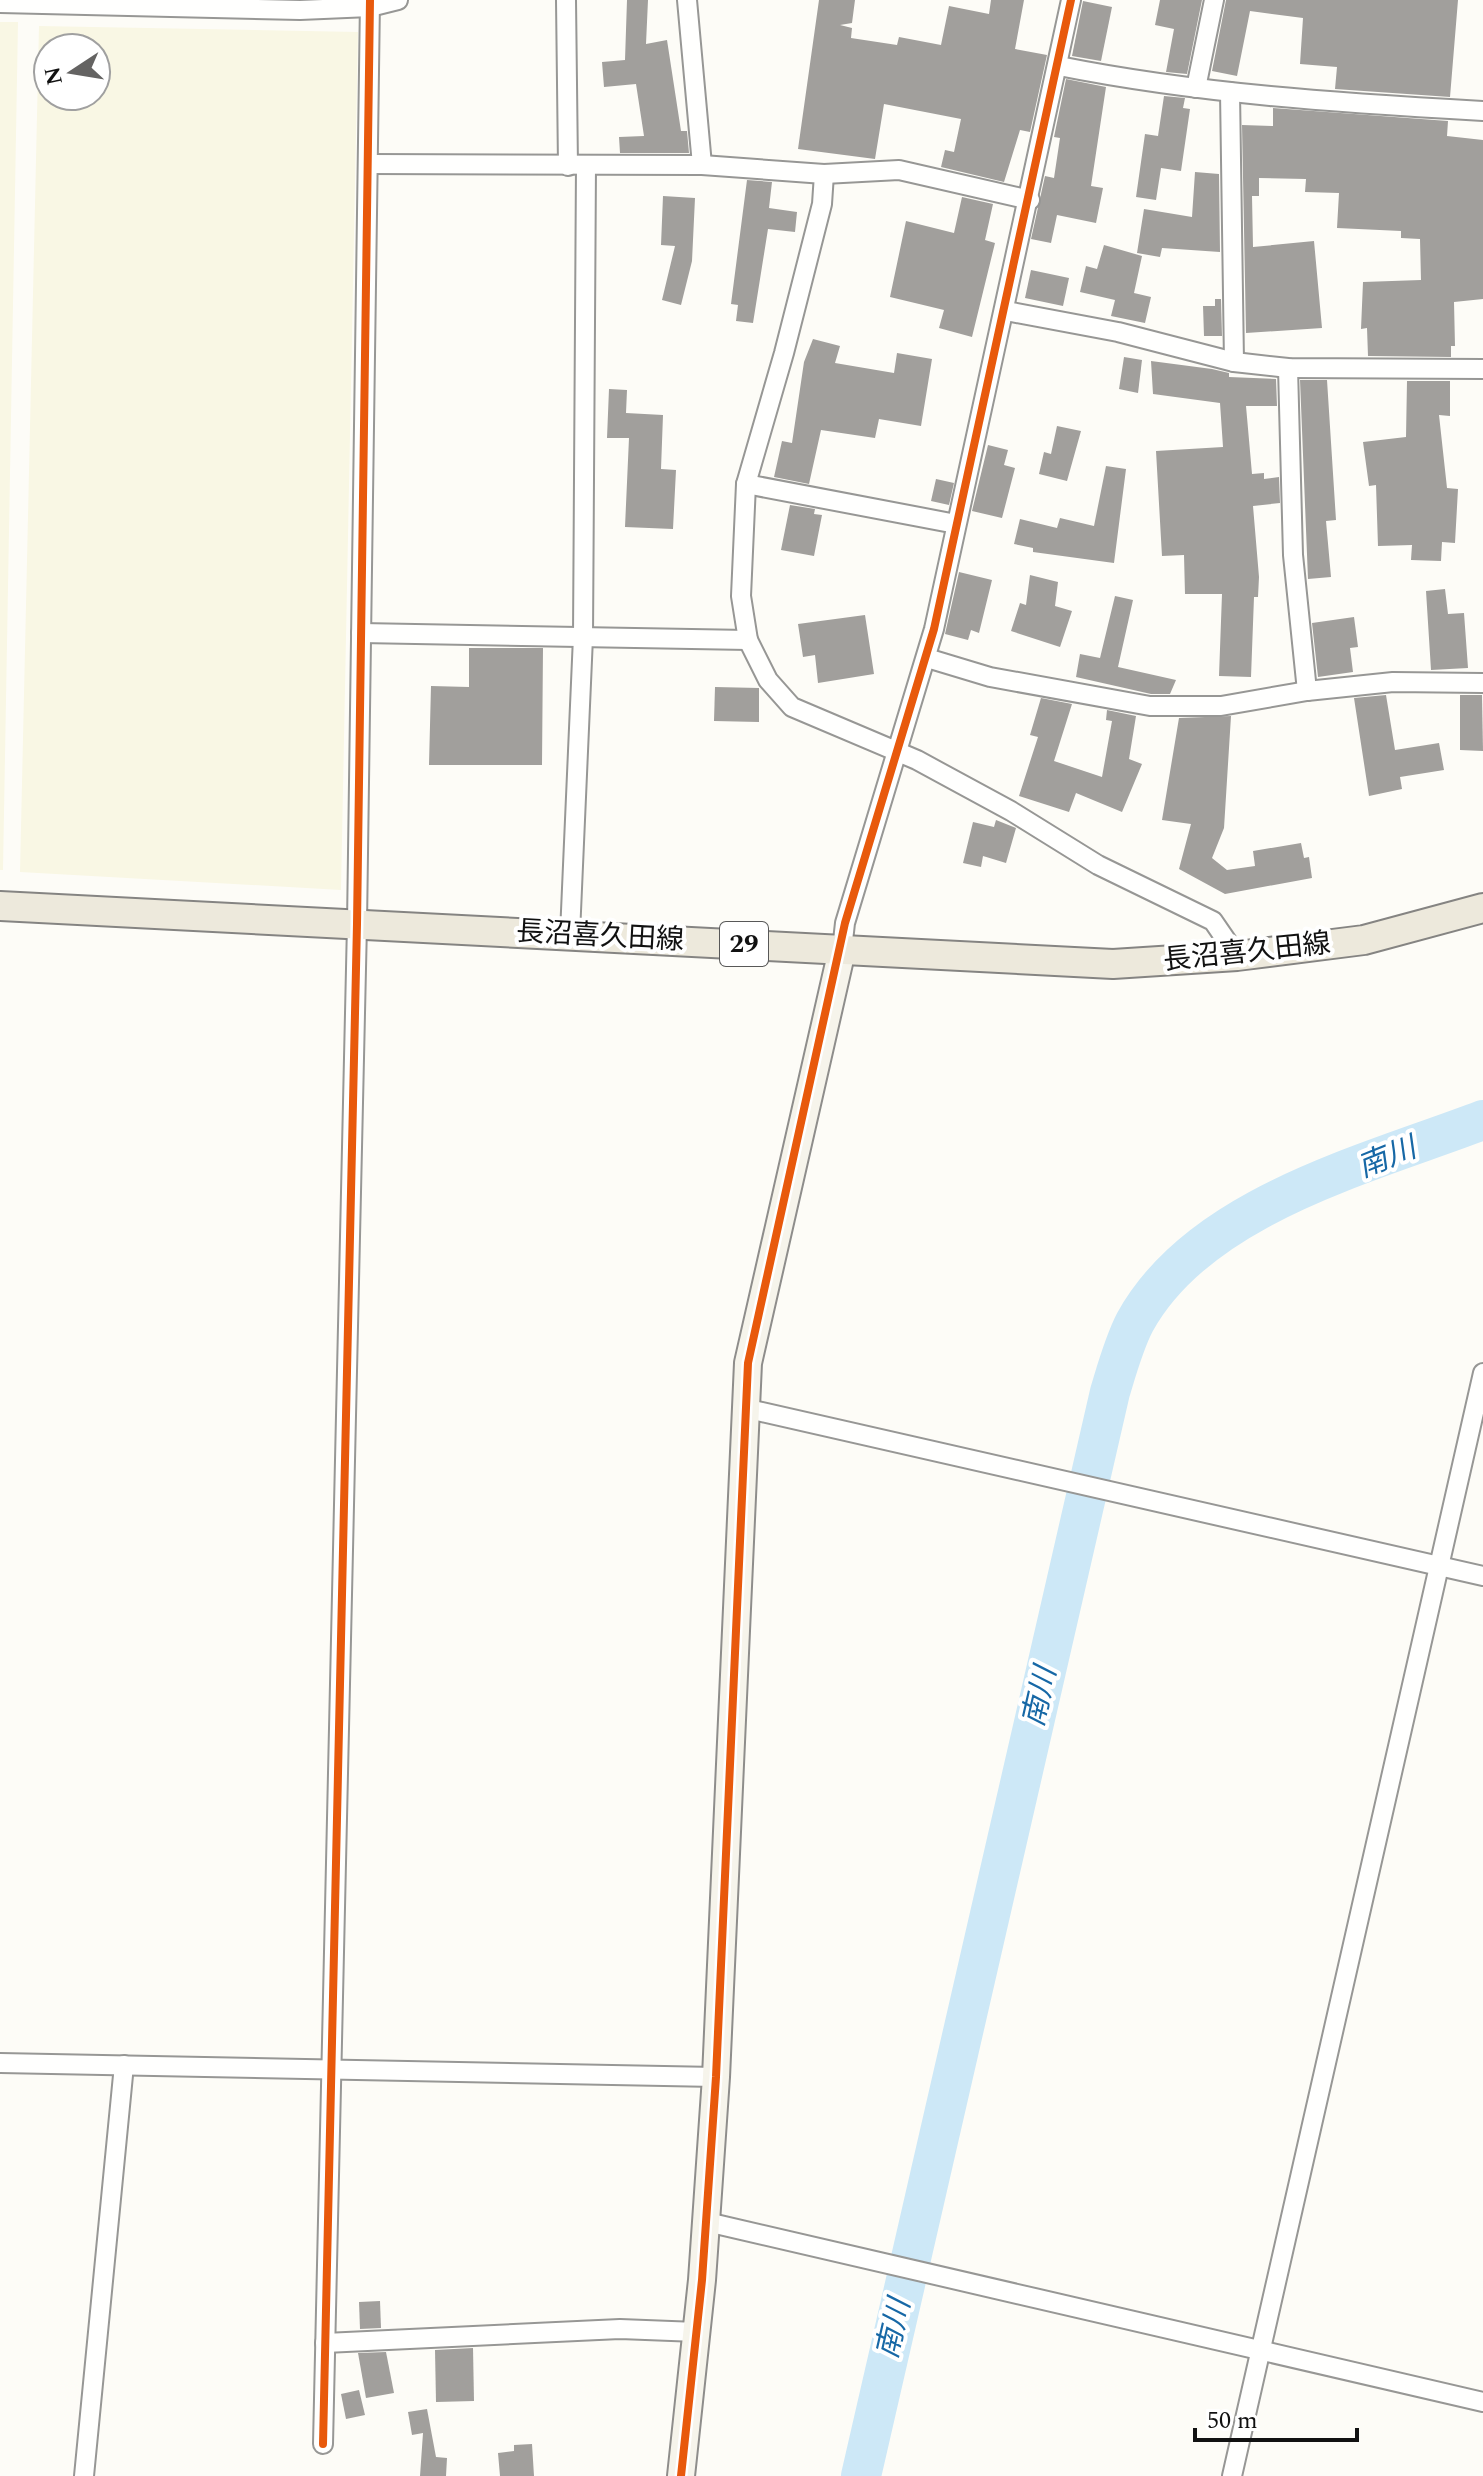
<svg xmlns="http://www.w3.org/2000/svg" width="1483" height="2476" font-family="Spectral,'Noto Sans JP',serif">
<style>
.farmland{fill:#f9f7e4;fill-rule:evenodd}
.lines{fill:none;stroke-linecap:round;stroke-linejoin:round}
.river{stroke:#cde8f7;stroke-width:40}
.building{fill:#a19f9c}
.street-casing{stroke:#979795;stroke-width:22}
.secondary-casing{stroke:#8e8d8b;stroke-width:30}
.primary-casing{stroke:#858482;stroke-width:32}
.street{stroke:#fffffe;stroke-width:18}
.secondary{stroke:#f6f4eb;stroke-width:26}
.primary{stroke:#ede9dc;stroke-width:28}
.cycleway-casing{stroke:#fff;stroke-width:13}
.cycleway{stroke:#e8590c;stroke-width:8}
.labels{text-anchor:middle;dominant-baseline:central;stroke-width:8;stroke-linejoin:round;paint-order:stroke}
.shield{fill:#fff;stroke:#585858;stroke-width:2}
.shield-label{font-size:26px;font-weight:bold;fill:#111}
.street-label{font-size:28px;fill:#111;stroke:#fff}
.water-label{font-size:30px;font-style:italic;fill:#1768a6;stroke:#fff}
</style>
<rect width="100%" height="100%" fill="#fdfcf7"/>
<!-- farmland -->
<g class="farmland">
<polygon points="0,22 18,22 3,870 0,870"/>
<path d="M39 26 358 32 341 890 20 872ZM96 48V96H48V48Z"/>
</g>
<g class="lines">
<!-- river -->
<path class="river" d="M861 2476 1110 1392C1117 1369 1124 1343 1135 1322 1199 1206 1365 1165 1483 1120"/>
</g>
<!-- building -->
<g class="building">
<polygon points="627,0 648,0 646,44 667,40 681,131 687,131 689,153 620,153 619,137 644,136 636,84 604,87 602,62 625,60"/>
<polygon points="819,0 855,0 852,23 840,25 852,28 851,38 897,45 899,37 941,45 949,6 989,14 991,0 1024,0 1015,49 1047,55 1030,132 1020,130 1004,182 941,167 945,150 954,152 961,119 884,104 875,159 798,149"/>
<polygon points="1160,0 1202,0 1187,74 1166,72 1174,29 1155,25"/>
<polygon points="1226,0 1458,0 1450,97 1335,89 1337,67 1300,64 1303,18 1250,11 1237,76 1212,71"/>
<polygon points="1083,1 1112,7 1101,61 1072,56"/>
<polygon points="1066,79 1106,87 1091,186 1103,188 1096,223 1057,215 1051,243 1031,239 1045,176 1054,178 1060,138 1054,137"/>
<polygon points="1164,96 1185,98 1183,108 1190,109 1181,171 1161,168 1156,200 1136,197 1145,134 1158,136"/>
<polygon points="1273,108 1448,121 1447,136 1483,140 1483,299 1454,302 1455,346 1451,346 1451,357 1368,356 1367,328 1361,329 1363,282 1421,280 1420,239 1401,238 1401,231 1337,228 1339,193 1305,192 1306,179 1259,178 1259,196 1252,196 1253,247 1314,241 1322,328 1246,333 1242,125 1273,126"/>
<polygon points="1195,172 1219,174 1220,252 1162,248 1160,257 1137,253 1144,209 1192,217"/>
<polygon points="747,180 772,182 769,208 797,212 795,232 768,229 753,323 736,321 738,305 731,304"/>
<polygon points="663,196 695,198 692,261 681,305 662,300 675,246 661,245"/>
<polygon points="962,197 993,204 985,240 995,243 972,337 939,328 944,310 890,297 906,221 954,233"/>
<polygon points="1104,245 1142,256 1134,293 1151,297 1145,323 1111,316 1115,300 1080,292 1086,266 1097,269"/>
<polygon points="1031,270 1069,278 1063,306 1025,298"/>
<polygon points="1215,299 1221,299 1222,336 1204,336 1203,306 1215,306"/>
<polygon points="813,339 840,346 835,363 894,373 897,353 932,359 921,426 879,419 875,438 821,430 809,484 774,477 782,441 792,443 804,362"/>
<polygon points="1124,357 1142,360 1138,393 1119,389"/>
<polygon points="1151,361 1212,369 1229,373 1229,377 1276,379 1277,406 1246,406 1252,474 1264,473 1264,479 1279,477 1280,503 1253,506 1259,577 1258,597 1254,597 1251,677 1219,676 1222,594 1185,594 1184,555 1162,556 1156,451 1223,447 1220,403 1153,394"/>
<polygon points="1300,380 1327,380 1336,520 1326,521 1331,577 1308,579"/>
<polygon points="1407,381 1450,381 1450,416 1439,415 1447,488 1458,489 1455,543 1442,542 1441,561 1411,560 1412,545 1378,546 1376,485 1369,486 1363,442 1406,437"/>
<polygon points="609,389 627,390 626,413 663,415 661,469 676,470 673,529 625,527 629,438 607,438"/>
<polygon points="1057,426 1081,431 1067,481 1039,474 1044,452 1051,454"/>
<polygon points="988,445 1008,450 1004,465 1015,468 1002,518 972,511"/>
<polygon points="1106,466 1126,469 1114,563 1033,552 1033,548 1014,544 1020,519 1057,528 1060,518 1094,526"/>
<polygon points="936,479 954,483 949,505 931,501"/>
<polygon points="790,505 815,509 814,514 822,515 814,556 781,550"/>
<polygon points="959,572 992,580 979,633 971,630 968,640 945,634"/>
<polygon points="1030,575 1058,582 1055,606 1072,611 1060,647 1011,631 1020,603 1026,605"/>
<polygon points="1445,589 1448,614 1464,613 1468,668 1431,670 1426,591"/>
<polygon points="1115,596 1133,600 1118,667 1176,680 1170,694 1151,694 1076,677 1080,654 1100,658"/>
<polygon points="865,615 874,674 818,683 815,655 803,657 798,624"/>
<polygon points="1354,617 1358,647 1350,648 1353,672 1318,677 1312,623"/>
<polygon points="469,648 543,648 542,765 429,765 431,686 469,687"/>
<polygon points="715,687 759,688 759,722 714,721"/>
<polygon points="1386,695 1395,750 1439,743 1444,770 1400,777 1402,789 1369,796 1354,698"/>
<polygon points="1460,695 1482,695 1483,751 1460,750"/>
<polygon points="1041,698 1072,704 1054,761 1102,777 1112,721 1106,720 1107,710 1136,716 1129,759 1142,764 1122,812 1076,793 1069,812 1019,796 1038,737 1030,735"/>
<polygon points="1231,716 1224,828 1212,858 1227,870 1255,866 1253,851 1301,843 1304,858 1309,857 1312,878 1225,894 1179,869 1191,824 1162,820 1179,718"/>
<polygon points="996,820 1016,828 1006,863 983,856 981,867 963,863 973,822 994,827"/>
<polygon points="380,2301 381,2328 360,2329 359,2302"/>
<polygon points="473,2348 474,2401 436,2402 435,2350"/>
<polygon points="386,2352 394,2393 366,2398 358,2353"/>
<polygon points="359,2390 365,2415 346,2419 341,2394"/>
<polygon points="427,2409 436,2457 447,2458 446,2476 420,2476 423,2433 412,2435 408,2412"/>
<polygon points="532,2444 534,2476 500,2476 498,2453 514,2451 514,2445"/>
</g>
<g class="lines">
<defs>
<g id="street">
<polyline points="566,0 568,166"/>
<polyline points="687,0 702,165"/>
<polyline points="0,3 300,10 370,7 398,0"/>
<path d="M1059 66C1199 94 1341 103 1483 111"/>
<polyline points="1196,88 1214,0"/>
<polyline points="1230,92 1234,362"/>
<polyline points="369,164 702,165 824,174 899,170 1030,200"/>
<polyline points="824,174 822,204 784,353 746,484 741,596 748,640 768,680 792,707 917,760 1011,811 1098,865 1213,921 1237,956"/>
<polyline points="1006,311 1118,332 1234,362 1288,368 1483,369"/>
<polyline points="1288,368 1293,555 1307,691"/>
<polyline points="746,484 956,524"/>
<polyline points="361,633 748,640"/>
<polyline points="927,658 990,677 1150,706 1221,706 1307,691 1393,682 1483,683"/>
<polyline points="570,934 583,637 586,165"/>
<polyline points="842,950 845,923 934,629 1071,0"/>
<polyline points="744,1408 1483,1576"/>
<polyline points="0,2063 716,2077"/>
<polyline points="707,2222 1483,2402"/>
<polyline points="325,2343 620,2329 697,2332"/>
<polyline points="323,2444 357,924 370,0"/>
<polyline points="84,2476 124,2065"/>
<polyline points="1232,2476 1483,1373"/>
</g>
<polyline id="secondary" points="681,2476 702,2280 716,2077 748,1363 842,950"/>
<polyline id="primary" points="0,906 1113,964 1237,956 1364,940 1483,908"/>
</defs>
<!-- street casing -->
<use href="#street" class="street-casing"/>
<!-- secondary casing -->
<use href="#secondary" class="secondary-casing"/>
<!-- primary casing -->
<use href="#primary" class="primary-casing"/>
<!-- street -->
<use href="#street" class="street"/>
<!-- secondary -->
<use href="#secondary" class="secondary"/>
<!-- primary -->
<use href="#primary" class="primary"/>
<defs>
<g id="cycleway">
<polyline points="323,2444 357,924 370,0"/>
<polyline points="681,2476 702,2280 716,2077 748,1363 845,923 934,629 1071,0"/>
</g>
</defs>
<!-- cycleway casing -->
<use href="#cycleway" class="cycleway-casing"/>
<!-- cycleway -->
<use href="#cycleway" class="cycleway"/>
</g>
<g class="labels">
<!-- shield labels -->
<rect class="shield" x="720" y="922" width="48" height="44" rx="6"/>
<g class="shield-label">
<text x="744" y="944">29</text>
</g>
<!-- street labels -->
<g class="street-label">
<text transform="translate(600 936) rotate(3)">長沼喜久田線</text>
<text transform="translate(1247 952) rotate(-6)">長沼喜久田線</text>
</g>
<!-- water labels -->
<g class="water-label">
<text transform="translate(1387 1158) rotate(-22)">南川</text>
<text transform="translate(1040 1697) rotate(-77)">南川</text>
<text transform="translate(894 2329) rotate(-77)">南川</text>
</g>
</g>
<!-- north arrow -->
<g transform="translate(72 72) rotate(258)"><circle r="38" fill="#ffffff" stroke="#a0a0a0" stroke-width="2"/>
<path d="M0-6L14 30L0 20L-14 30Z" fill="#646362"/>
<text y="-12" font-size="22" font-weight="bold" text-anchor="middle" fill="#111111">N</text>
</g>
<!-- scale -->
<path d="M1195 2428v12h162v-12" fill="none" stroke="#111111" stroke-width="4"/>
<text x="1207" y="2428" font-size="24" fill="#111111" stroke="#ffffff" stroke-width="6" paint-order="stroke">50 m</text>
</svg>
